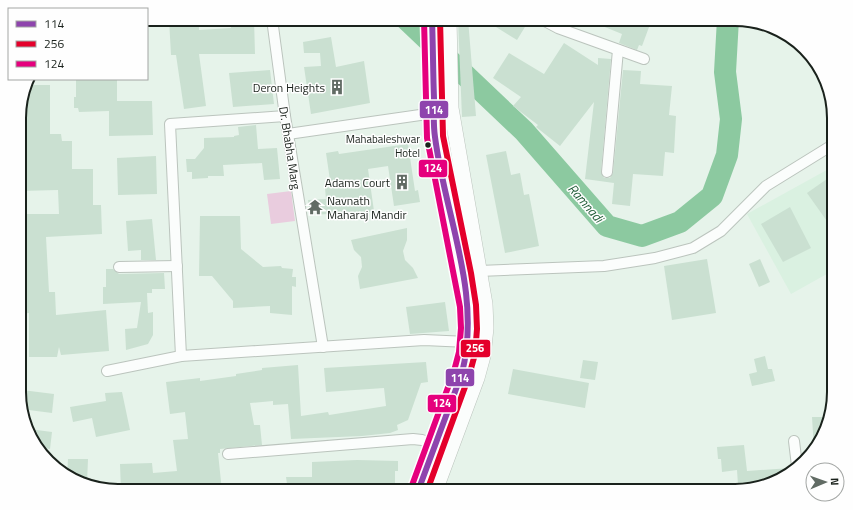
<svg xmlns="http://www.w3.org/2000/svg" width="853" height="510" font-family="'Titillium Web',sans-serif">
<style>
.built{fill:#daf1e1}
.green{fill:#e9ccde}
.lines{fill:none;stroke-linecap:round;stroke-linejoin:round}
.river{stroke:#8cc9a0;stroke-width:22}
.building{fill:#cae0d1}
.street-casing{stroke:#bbc4bd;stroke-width:12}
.primary-casing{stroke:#bbc4bd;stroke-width:16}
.street{stroke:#fbfdfc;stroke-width:10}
.primary{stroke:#fbfdfc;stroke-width:15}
.bus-1-casing{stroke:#fefefe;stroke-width:9}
.bus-2-casing{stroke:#fefefe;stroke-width:9}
.bus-3-casing{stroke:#fefefe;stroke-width:9}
.bus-1{stroke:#8e44ad;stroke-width:6}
.bus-2{stroke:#e4002b;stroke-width:6}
.bus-3{stroke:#e5007d;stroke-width:6}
.bus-dot{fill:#1a221c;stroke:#fefefe;stroke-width:1.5}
.labels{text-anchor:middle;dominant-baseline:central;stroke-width:3;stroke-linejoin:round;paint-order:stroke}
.bus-label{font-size:11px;fill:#1a221c;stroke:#fefefe;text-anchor:end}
.poi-label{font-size:12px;fill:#1a221c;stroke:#fefefe;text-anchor:end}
.street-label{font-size:12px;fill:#1a221c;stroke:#fefefe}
.water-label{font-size:13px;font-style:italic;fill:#1f5b36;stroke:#fefefe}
.rim{fill:none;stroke:#1a221c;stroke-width:2}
.line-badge{stroke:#fefefe;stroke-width:1.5}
.badge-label{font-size:11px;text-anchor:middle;font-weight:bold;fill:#fff}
</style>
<rect width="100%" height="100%" fill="#e6f3ea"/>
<!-- built -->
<polygon class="built" points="834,166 834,270 791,294 747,214"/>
<!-- green -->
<polygon class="green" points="291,191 295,221 271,224 267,194"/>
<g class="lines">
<!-- river -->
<polyline class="river" points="406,19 524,131 607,226 642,236 680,222 712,196 727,155 731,119 725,72 728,19"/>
</g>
<!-- building -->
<g class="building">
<polygon points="169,19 199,19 199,30 231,28 230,19 254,19 255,54 199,54 206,106 184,109 176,55 171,55"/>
<polygon points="458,19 468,19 476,116 462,117"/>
<polygon points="501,19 523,19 528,22 517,40 496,27"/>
<polygon points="585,19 652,19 642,46 639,45 637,50 619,43 622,34"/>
<polygon points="331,37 336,67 364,61 370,103 311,114 304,67 321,66 320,53 304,53 303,42"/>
<polygon points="564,43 598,65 598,58 611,59 601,171 604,178 610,178 613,173 623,70 641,71 640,84 672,86 669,115 676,116 674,153 665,152 663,176 633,174 630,206 612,204 614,183 585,179 594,102 560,146 536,127 538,125 513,106 521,97 493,78 509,53 544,74"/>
<polygon points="270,70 274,104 233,107 229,73"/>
<polygon points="76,79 117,79 117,101 152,101 153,135 109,136 109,111 79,112 78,108 74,108 74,97 76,97"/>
<polygon points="26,85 50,85 50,134 61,134 62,141 72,141 72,169 93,169 93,205 101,205 102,234 46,237 49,292 55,292 56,315 106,310 109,351 61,355 59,347 57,357 29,357 29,313 20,314 20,214 59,214 58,190 20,191 20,105"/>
<polygon points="256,125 258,149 277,148 280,179 264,180 262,163 223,165 224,176 208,176 208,178 192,179 192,172 187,172 186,159 195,159 204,148 204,138 234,137 234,136 239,135 238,127"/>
<polygon points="408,144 415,191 418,190 420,202 394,206 388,166 368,169 374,211 329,218 329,214 310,215 308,200 326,199 325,188 331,187 326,153 338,151 339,154"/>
<polygon points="506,151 511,175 520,173 524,195 529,194 539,246 505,253 486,155"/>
<polygon points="156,156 157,194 118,195 117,158"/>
<polygon points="834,174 834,231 807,193"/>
<polygon points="790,207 811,248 783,262 761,224"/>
<polygon points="200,216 240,216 241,249 263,267 281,266 282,268 293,269 292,277 296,277 296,287 292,286 292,315 270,313 270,306 233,308 233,301 212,276 199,276"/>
<polygon points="152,219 156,260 141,260 141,250 128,251 126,221"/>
<polygon points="407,228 407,240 403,251 405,260 413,268 418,278 360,289 358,276 362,267 361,257 354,250 351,240"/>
<polygon points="707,259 716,313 672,320 664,266"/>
<polygon points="760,259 770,282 759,287 749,264"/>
<polygon points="106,269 113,269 119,274 164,273 165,289 152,289 152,293 147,293 148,313 153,312 153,335 148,344 126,350 125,329 137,328 141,302 103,304 103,287 106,287"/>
<polygon points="445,302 449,331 410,334 406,307"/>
<polygon points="765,356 768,369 772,369 775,381 752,386 749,374 757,372 754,359"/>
<polygon points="583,360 598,362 595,380 580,378"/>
<polygon points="426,362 428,382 421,383 408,420 397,425 398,430 390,433 362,436 291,439 288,404 273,405 273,401 250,403 254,425 260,425 262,445 220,449 220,453 218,453 222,491 121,491 120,464 152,463 153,473 177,471 173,440 188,439 185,412 170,414 166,382 200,378 200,381 236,376 236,374 262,370 262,368 298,365 301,416 328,412 329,415 386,406 384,388 326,392 324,368"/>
<polygon points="513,369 589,383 585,408 508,394"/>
<polygon points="22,390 54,394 52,413 21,409"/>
<polygon points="122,392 130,430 96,437 92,418 73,422 70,407 106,401 105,393"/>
<polygon points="812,417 828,417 821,442 814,449"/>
<polygon points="29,429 52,432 50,449 35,447"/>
<polygon points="744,445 747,471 791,468 792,470 785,478 758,486 758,484 738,485 737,470 722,472 721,459 718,459 717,447"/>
<polygon points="68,459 88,459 87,483 67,477"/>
<polygon points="357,460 398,461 398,471 395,471 395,488 374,487 288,491 286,477 312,477 312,462"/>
</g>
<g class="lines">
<defs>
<g id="street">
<polyline points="272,19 285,116 323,347"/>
<polyline points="541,19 558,28 644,59"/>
<polyline points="288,134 434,113"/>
<polyline points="607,172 618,50"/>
<polyline points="119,267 177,266"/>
<polyline points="479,271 604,266 655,258 693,248 721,231 766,186 834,144"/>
<polyline points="181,356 170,124 285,116"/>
<polyline points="107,371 181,356 424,340 468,342"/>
<polyline points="794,441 797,466"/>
<polyline points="228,454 413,439 422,440 435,445"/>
<polyline points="281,491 281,490"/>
</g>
<g id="primary">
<polyline points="418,491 462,373 467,353 469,328 468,306 463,274 435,137 432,19"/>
<polyline points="435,491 477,378 483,356 486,328 485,304 451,108 449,19"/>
</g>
</defs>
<!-- street casing -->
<use href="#street" class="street-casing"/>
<!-- primary casing -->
<use href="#primary" class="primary-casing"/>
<!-- street -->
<use href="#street" class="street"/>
<!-- primary -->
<use href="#primary" class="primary"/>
<defs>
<path id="bus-1" d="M418 491 462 373C482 293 445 216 435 137 433 124 434 111 434 98 433 72 433 45 432 19"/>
<polyline id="bus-2" points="427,491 469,376 475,354 477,329 476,305 471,273 443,136 440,19"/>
<polyline id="bus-3" points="411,488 454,371 459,352 461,328 460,307 427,138 424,19"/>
</defs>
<!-- bus-1 casing -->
<use href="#bus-1" class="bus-1-casing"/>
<!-- bus-2 casing -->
<use href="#bus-2" class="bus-2-casing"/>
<!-- bus-3 casing -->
<use href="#bus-3" class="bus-3-casing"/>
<!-- bus-1 -->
<use href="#bus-1" class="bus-1"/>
<!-- bus-2 -->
<use href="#bus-2" class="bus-2"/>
<!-- bus-3 -->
<use href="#bus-3" class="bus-3"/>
</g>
<!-- icons -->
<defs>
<symbol id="building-bare" viewBox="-9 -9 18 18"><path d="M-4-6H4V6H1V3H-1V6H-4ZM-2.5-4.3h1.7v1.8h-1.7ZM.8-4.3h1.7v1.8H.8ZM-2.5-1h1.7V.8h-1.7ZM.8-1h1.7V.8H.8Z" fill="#616b64" stroke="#fefefe" stroke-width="2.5" paint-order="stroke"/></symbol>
<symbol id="temple-bare" viewBox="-9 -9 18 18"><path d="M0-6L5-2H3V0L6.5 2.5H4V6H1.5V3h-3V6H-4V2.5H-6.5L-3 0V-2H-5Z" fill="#616b64" stroke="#fefefe" stroke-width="2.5" paint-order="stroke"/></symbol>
</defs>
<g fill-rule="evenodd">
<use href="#building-bare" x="326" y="76" width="22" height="22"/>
<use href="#building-bare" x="391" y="171" width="22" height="22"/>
<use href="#temple-bare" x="304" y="196" width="22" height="22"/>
</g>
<!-- markers -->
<circle class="bus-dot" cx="428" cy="145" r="3.5"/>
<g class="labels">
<!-- bus labels -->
<g class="bus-label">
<text x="420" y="139">Mahabaleshwar<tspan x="420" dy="14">Hotel</tspan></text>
</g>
<!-- poi labels -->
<g class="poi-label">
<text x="325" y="87">Deron Heights</text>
<text x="390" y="182">Adams Court</text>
<text x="327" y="200" text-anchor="start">Navnath<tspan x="327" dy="14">Maharaj Mandir</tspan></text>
</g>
<!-- street labels -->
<g class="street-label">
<text transform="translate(290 148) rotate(81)">Dr. Bhabha Marg</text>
</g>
<!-- water labels -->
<g class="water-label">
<text transform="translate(586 203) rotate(49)">Ramnadi</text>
</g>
</g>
<!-- crop -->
<path d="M0 0H853V510H0ZM118 26H735A92 92 0 0 1 827 118V392A92 92 0 0 1 735 484H118A92 92 0 0 1 26 392V118A92 92 0 0 1 118 26Z" fill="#fefefe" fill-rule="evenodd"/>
<path class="rim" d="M118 26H735A92 92 0 0 1 827 118V392A92 92 0 0 1 735 484H118A92 92 0 0 1 26 392V118A92 92 0 0 1 118 26Z"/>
<g class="line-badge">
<rect x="419" y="100" width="30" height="19" rx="4" fill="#8e44ad"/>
<rect x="418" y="159" width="30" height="19" rx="4" fill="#e5007d"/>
<rect x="460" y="339" width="31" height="19" rx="4" fill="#e4002b"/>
<rect x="445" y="368" width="30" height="19" rx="4" fill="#8e44ad"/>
<rect x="427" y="394" width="30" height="19" rx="4" fill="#e5007d"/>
</g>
<g class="badge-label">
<text x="434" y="114">114</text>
<text x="433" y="172">124</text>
<text x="475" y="352">256</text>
<text x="460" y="382">114</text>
<text x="442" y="407">124</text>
</g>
<!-- legend -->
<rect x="8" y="8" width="140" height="72" fill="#fefefe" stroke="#a3a6a4"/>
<rect x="16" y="21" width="20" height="6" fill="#8e44ad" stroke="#a3a6a4"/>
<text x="44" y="28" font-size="12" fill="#1a221c">114</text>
<rect x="16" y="41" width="20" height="6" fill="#e4002b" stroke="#a3a6a4"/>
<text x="44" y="48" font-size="12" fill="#1a221c">256</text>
<rect x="16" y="61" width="20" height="6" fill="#e5007d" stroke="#a3a6a4"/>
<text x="44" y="68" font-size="12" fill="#1a221c">124</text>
<!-- north arrow -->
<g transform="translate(825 482) rotate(88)"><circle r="19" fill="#fefefe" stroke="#a3a6a4"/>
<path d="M0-3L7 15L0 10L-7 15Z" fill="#616b64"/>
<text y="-6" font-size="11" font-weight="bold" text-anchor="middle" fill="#1a221c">N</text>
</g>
</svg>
